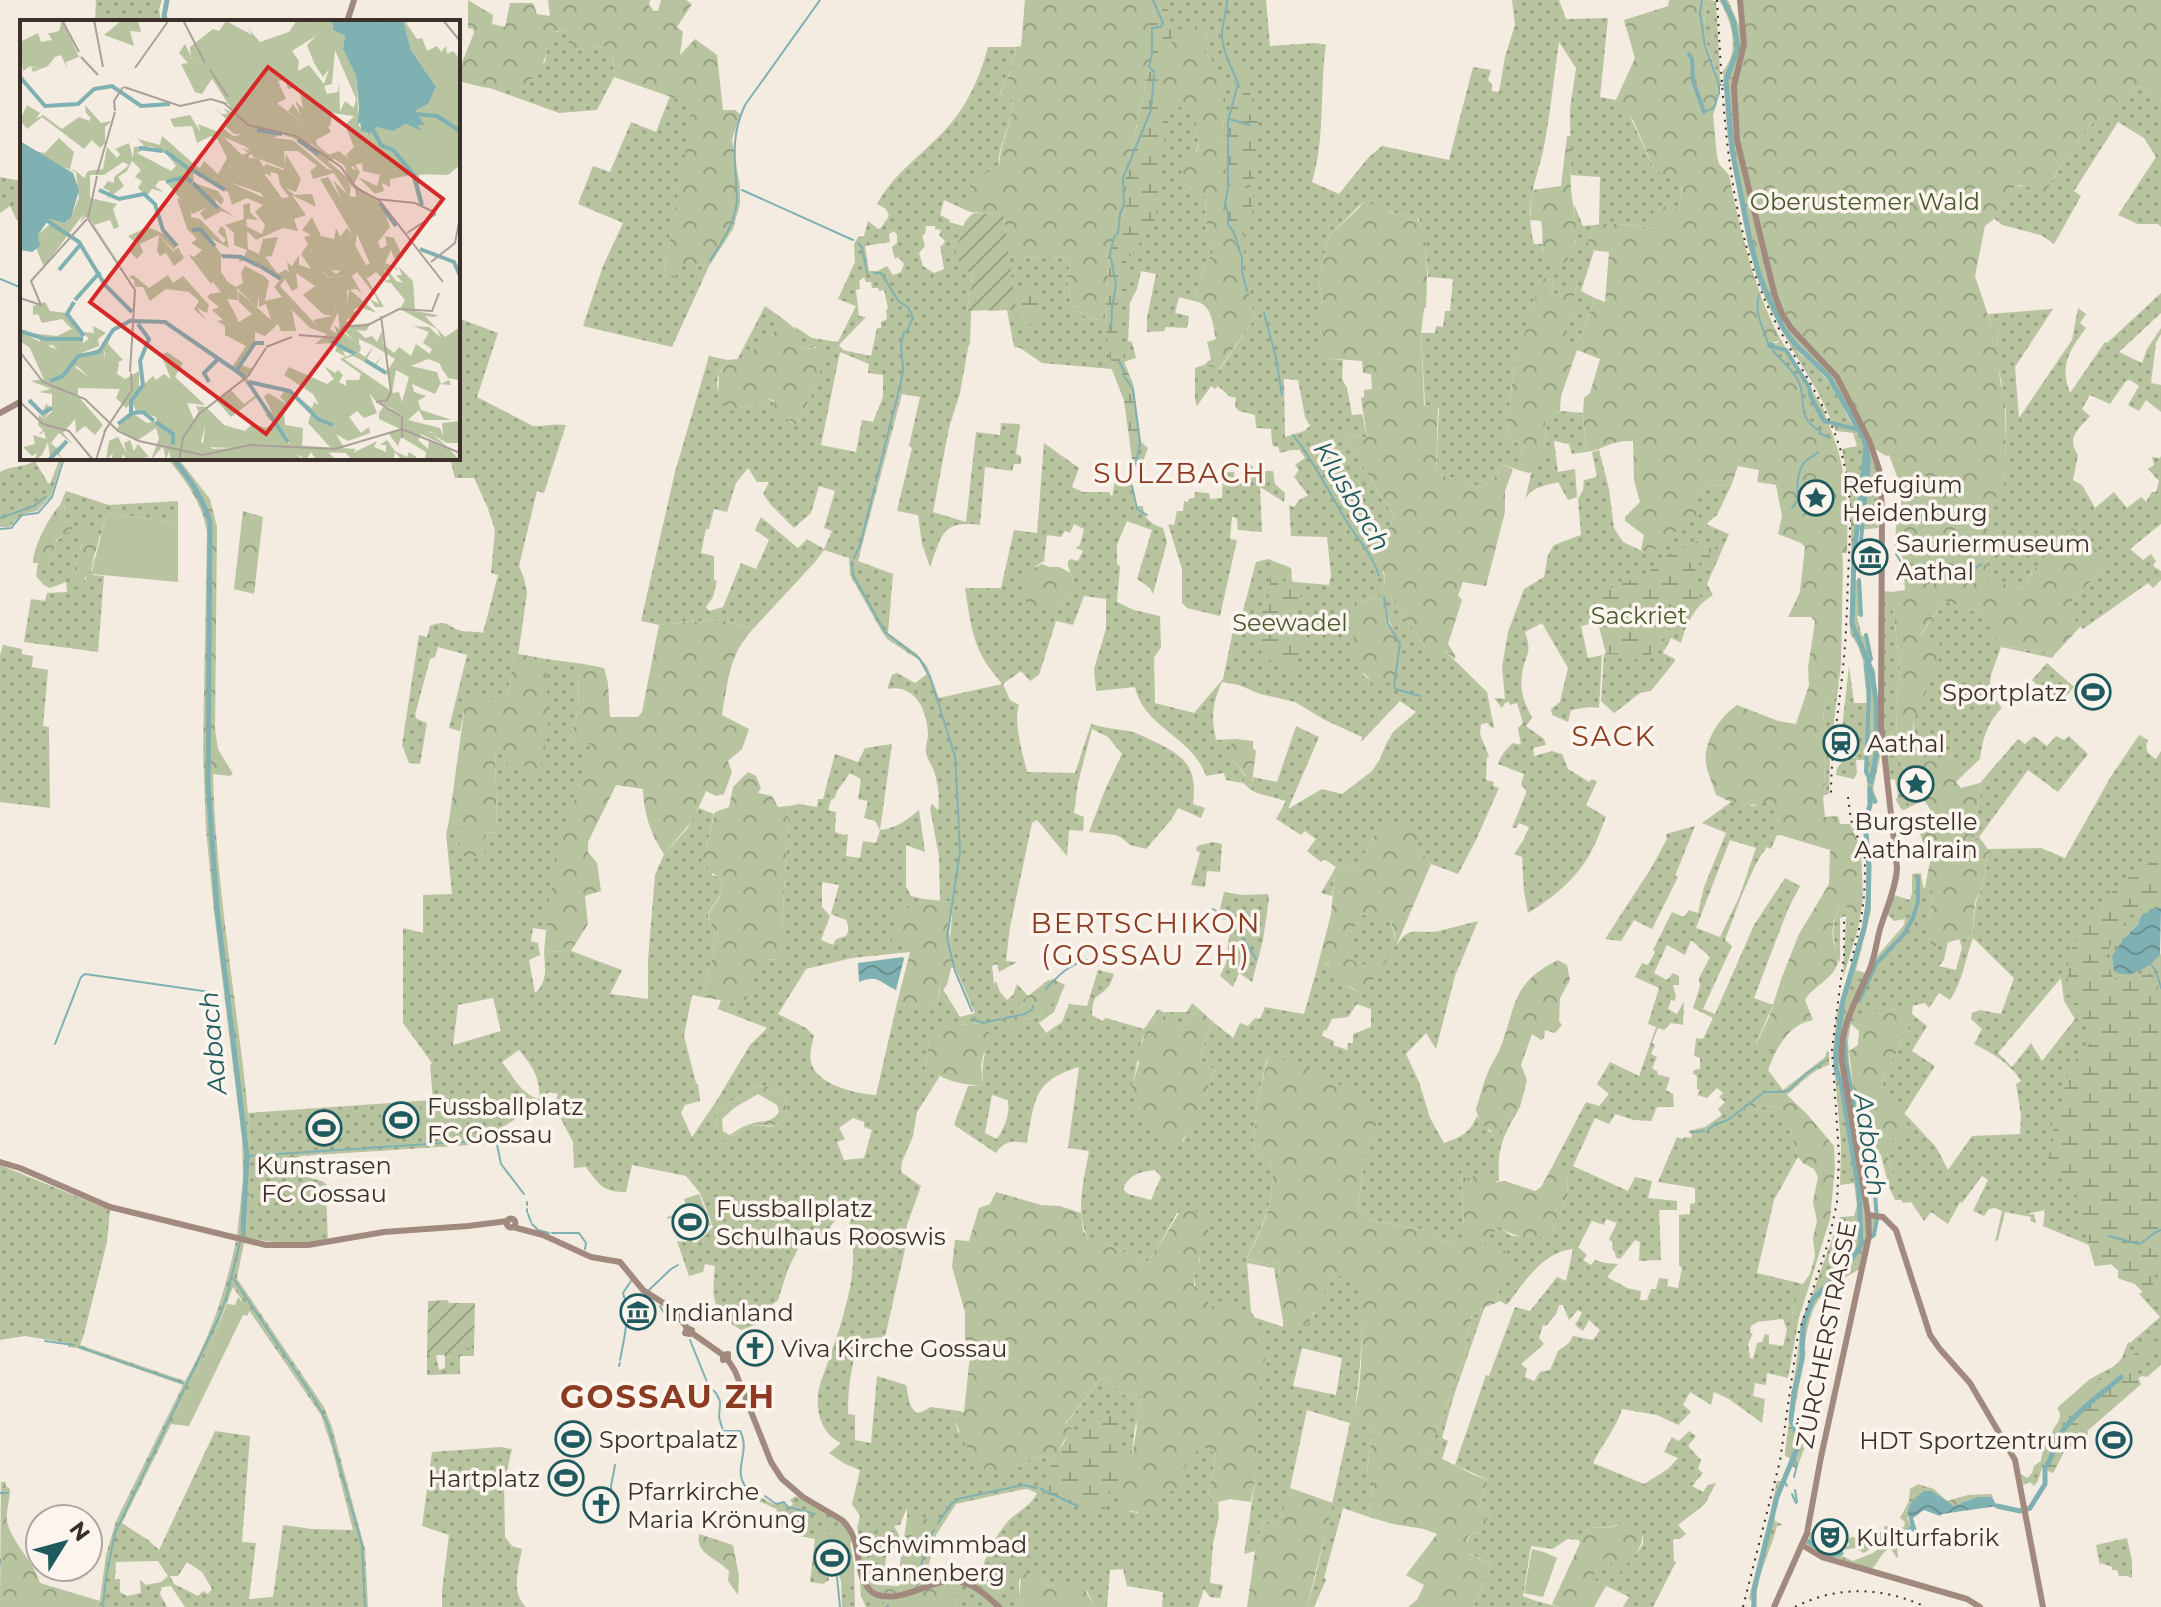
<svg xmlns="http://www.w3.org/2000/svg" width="2161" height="1607" font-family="Montserrat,sans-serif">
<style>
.grass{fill:url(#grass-dots);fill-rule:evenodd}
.forest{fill:url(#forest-crowns);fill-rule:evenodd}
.wetland{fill:url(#wetland-marsh)}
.garden{fill:url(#garden-furrows)}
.pitch{fill:#b8c4a0}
.water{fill:url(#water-waves)}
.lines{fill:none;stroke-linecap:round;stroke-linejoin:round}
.stream{stroke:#7fb0b2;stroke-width:2}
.canal{stroke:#7fb0b2;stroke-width:4}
.river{stroke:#7fb0b2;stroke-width:5}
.secondary{stroke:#a18a7d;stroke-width:6}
.rail{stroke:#3b302b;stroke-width:2;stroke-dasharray:2 6;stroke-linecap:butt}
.labels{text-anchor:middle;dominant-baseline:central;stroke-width:7;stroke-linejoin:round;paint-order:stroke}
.park-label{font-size:24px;fill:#4a5a2e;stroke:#fbf5ee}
.poi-label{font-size:24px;fill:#3b302b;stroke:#fbf5ee;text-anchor:start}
.street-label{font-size:24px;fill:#3b302b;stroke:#fbf5ee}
.water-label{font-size:26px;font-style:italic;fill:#1f5a5e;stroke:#fbf5ee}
.quarter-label{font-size:28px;letter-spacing:2px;fill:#8c3b22;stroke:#fbf5ee}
.district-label{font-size:32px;font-weight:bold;letter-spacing:2px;fill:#8c3b22;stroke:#fbf5ee}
.inset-river{fill:none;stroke:#7fb0b2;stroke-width:4}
.inset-road{fill:none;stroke:#aaa098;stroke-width:2}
.view{fill:#d62828;fill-opacity:0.15;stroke:#d62828;stroke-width:4}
.inset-edge{fill:none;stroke:#3b302b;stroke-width:4}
</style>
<defs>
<pattern id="grass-dots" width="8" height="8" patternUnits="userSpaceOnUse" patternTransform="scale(2)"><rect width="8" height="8" fill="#b8c4a0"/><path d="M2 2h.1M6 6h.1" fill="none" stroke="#97a083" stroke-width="1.8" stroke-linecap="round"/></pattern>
<pattern id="forest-crowns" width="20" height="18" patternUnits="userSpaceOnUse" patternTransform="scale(2)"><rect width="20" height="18" fill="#b8c4a0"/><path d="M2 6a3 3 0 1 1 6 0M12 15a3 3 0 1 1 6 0" fill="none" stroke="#97a083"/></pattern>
<pattern id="wetland-marsh" width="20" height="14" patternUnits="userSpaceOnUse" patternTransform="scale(2)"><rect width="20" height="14" fill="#b8c4a0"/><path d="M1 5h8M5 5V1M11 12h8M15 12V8" fill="none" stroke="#97a083"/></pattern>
<pattern id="garden-furrows" width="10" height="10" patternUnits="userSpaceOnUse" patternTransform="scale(2)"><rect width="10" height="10" fill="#b8c4a0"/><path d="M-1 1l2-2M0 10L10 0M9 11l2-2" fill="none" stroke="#97a083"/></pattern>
<pattern id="water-waves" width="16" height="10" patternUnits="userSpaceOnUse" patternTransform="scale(2)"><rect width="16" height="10" fill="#7fb0b2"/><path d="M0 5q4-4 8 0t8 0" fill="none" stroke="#699091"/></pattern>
</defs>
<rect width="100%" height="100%" fill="#f4ebe1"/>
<!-- grass -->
<g class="grass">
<polygon points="96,0 162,0 159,9 161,22 95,22"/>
<path d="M1142 0H1266L1270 46 1315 43 1326 45C1319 92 1326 134 1312 182L1339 194 1368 158 1382 146 1449 160 1473 67 1491 70 1488 80 1492 85V91L1499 92 1505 57 1515 25 1512 0H1559L1566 19 1608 18 1600 97 1616 100 1629 114 1654 169 1682 184 1679 211 1659 228 1610 223 1599 225 1600 177 1571 175 1570 109 1576 68 1559 42C1554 75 1551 108 1545 141 1538 180 1523 200 1534 244H1542V251L1576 242 1574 204 1583 226 1594 225 1588 240 1590 250 1594 251 1581 291 1595 298 1582 334 1576 344H1561L1574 313V294L1577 286 1562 297 1551 293 1554 280 1541 279 1514 368 1506 438 1524 444 1518 470 1502 464 1498 474 1482 488 1467 482 1436 474 1439 408 1425 405 1421 333H1435L1436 326 1443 327 1445 311H1450L1453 279 1428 277 1426 250 1419 219C1411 215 1403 216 1394 213 1383 210 1374 204 1363 202L1330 235 1324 255 1319 280 1323 304V358L1343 360 1342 379 1347 388 1352 415 1362 414 1367 438 1347 434 1345 437 1394 517 1387 533 1365 547C1378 569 1393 571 1379 598L1359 601 1363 675 1372 681 1400 644C1391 628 1387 616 1384 597H1391L1426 649H1443L1487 692 1494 728 1490 727 1488 723 1481 724 1480 734 1489 756 1487 757 1486 780 1494 782 1493 786 1499 788 1476 840 1458 874 1431 864 1417 847 1379 827 1356 869 1343 864 1334 881 1332 896 1321 893 1336 867 1324 859 1321 862 1307 851 1316 839 1305 831 1301 835 1276 819 1286 801 1257 793 1251 790 1253 777 1277 782 1296 726 1319 737 1288 809 1322 789 1342 794 1372 771 1380 759 1386 744 1393 732 1416 712 1400 701 1361 742 1362 737 1325 720 1295 702 1260 694 1239 685 1222 682C1212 705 1211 716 1216 740L1237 739 1231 743V757L1246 777 1243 783 1226 780 1224 773 1206 776C1193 737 1143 727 1135 687L1096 691 1094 669 1106 629V599L1084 596 1073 625 1056 621 1039 675 1030 681 1021 671 1003 684 1010 700 1019 705C1013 721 1023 755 1027 772L1075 773 1091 724C1104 728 1116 729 1129 731 1137 733 1145 737 1153 741 1184 755 1198 767 1193 804L1205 808 1201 818 1178 808 1171 820 1146 849 1130 845 1122 838 1115 835 1089 832 1105 790 1122 754 1108 737 1092 729 1078 783 1074 813 1084 817 1083 831 1069 830 1067 856 1037 820 1032 823 1010 927 1006 961 1017 962 999 972 997 964 992 966 994 984 996 981 1000 992 1007 1000 1013 995 1017 984 1028 996 1030 1008 1020 1021 1049 1014V1005L1060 997 1054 1012 1039 1023 1046 1033 1062 1022 1069 1004 1087 1006 1098 970 1114 974C1112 979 1111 984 1108 987 1096 1000 1093 993 1092 1015L1102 1021 1106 1018 1144 1029 1158 1009 1163 1012H1187L1192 1003 1199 1009 1184 1025 1179 1028 1175 1027 1162 1013H1160C1152 1024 1142 1034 1140 1047 1137 1060 1136 1073 1132 1086L1153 1123 1183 1141 1196 1117 1215 1070 1199 1060 1212 1021 1233 1038 1240 1023 1248 1026 1255 1018 1260 1019 1265 1007 1304 1014 1315 976 1320 977 1323 961C1332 967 1336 977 1344 983 1350 989 1356 989 1362 996L1367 966 1343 957V939L1356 926 1357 914 1389 916 1397 945C1409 924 1421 935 1439 931 1452 928 1465 924 1478 921L1455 976 1436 1049 1426 1033 1406 1054 1419 1082 1430 1118 1444 1143C1461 1137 1470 1133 1477 1116L1490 1132 1507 1125 1510 1112 1520 1107C1503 1137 1497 1146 1499 1181H1468L1461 1173 1464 1226 1462 1240 1444 1242 1435 1238 1426 1230 1369 1220 1362 1213 1358 1212 1364 1158 1376 1125V1115L1281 1058H1267L1257 1103 1253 1150 1271 1162C1276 1190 1267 1216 1255 1241 1252 1248 1249 1251 1247 1259L1270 1265 1273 1262 1280 1264 1279 1276 1276 1281 1274 1268 1247 1263 1251 1311 1254 1317 1283 1327V1320L1290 1321 1313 1316 1321 1296 1335 1273 1349 1269C1351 1270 1353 1271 1354 1273 1369 1290 1359 1398 1352 1420L1372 1428 1367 1474 1374 1477 1369 1517 1343 1508 1324 1578 1326 1580 1314 1607H1307L1316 1575 1350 1423 1307 1410 1290 1488 1293 1489 1276 1527 1263 1522 1255 1551 1244 1554 1256 1476V1407L1258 1395 1223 1307 1222 1313 1217 1315C1199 1291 1187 1290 1200 1259L1180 1213H1177L1156 1251 1147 1262 1099 1241H1089C1074 1212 1084 1181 1089 1151L1068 1148 1079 1067C1033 1081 1035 1099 1027 1143 1013 1141 1005 1140 996 1153L954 1125 968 1086 983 1085C982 1069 982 1058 989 1043L981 1023 958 1025 930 1034 925 1067 940 1076 917 1112 913 1136 902 1162 901 1172 921 1186 907 1225 905 1249 885 1337 860 1339C851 1364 848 1388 848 1414L855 1415V1440L871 1443 877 1376 906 1385 910 1405 916 1413 922 1412 931 1407 953 1410 958 1432 1020 1467 1031 1458 1048 1457 1051 1462 1069 1435 1066 1424 1101 1378 1129 1398 1135 1395 1142 1397C1131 1433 1131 1473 1129 1511L1137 1513 1164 1488 1174 1491 1180 1474 1199 1445 1216 1453 1208 1493 1214 1503 1218 1502 1219 1517 1213 1544 1210 1583 1223 1585 1220 1598 1210 1597 1204 1589 1198 1607H1162L1163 1592 1127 1586 1123 1569 1110 1570 1107 1607H1095L1087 1591 1050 1587 1030 1574 1019 1579V1599L1014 1607H958L955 1581 951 1579 963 1580 975 1584C984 1564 991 1542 1005 1525 1015 1512 1030 1508 1037 1493L1027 1489 1019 1490 956 1504 936 1535V1523L916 1516 907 1518V1508L900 1525 894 1526 899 1535 898 1548H887L884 1576 878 1577V1593L903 1600H887L881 1607H866L861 1596 857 1544 860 1541 857 1528 860 1516 852 1504 860 1470 845 1464 829 1453 841 1443C820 1433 815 1409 819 1388 835 1339 864 1275 849 1224L851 1220 850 1216 842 1211 824 1235 804 1237 788 1269 778 1300 766 1310 768 1320 741 1330C711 1312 712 1299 715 1266L705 1264 703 1272 689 1276 677 1241 687 1242 688 1237 692 1236V1242L696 1243 713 1227 700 1193 686 1176 632 1165 626 1192C603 1192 599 1185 586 1167L574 1168 573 1142 554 1106 558 1094 548 1092 546 1099 486 1138 487 1144 299 1156 300 1175 322 1181 327 1185 326 1190 328 1243H281L245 1238C251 1196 251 1155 248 1113L433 1100 430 1065 432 1063 403 1023V928L423 933V895L452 894 446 834 449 821 484 833 497 832 495 746 500 745 518 763 526 766 546 659 584 664 578 671 579 708 570 738 593 744C573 806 552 865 546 930L533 928 531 941 538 943 540 955 529 960 535 993C548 982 545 968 544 952L571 951 622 970 610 994 648 999V960L655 875 664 854 687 829 699 808 714 814 706 848 712 875 722 878C721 880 722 891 721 892 715 910 699 910 715 930L713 957 702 997 692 995 684 1036 696 1083 698 1084 700 1101 685 1105 681 1113 692 1137 717 1100 750 1045 767 1028 718 1009 721 1000 737 1003 747 996 760 959 779 960 785 933 782 927 789 806 799 804 817 807 818 799H823L835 754 858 762 865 748 892 744 880 830C895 829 907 820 919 810L925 852 906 845V886L911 896 924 899 897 914 914 945 910 952 852 958 806 969 778 1014 806 1028 814 1036C812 1044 809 1054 811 1062 816 1085 857 1094 876 1095L897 1003 928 1009 937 1004 941 986 960 1017 975 1013 955 967 950 940 953 902 940 901 939 857 930 808 932 804 938 810C940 797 938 784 934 771 932 765 927 759 926 753 925 747 928 740 928 734 927 709 915 684 887 689L892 675 897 673 915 683 927 674 919 660 887 639 881 630 850 575 849 558 824 550 815 562 753 629 719 619 659 625 641 621 675 472 709 356 728 360C726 364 722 368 720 372 712 387 721 402 733 410 744 405 758 408 766 399L774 401 773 411 785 415 789 421 797 425 819 380 816 347 804 349 794 326 812 338 838 342 856 306 838 299 855 262 854 244 858 237 864 236 868 221 878 229 881 228 889 216 886 209 877 204C894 173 921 156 945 130 967 107 980 77 988 47H1016L1011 70 999 96 1012 100C1016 114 1000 141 999 159 999 165 1002 172 1002 179L970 186V212L944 200 940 215 950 220 949 222 963 226 957 254 973 271 967 311H971L970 342 968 348 960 393 949 428 933 512 966 522 976 432 1000 435 1001 423 1020 424 1016 454 1021 456V464H1014L1012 471 985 467 980 525C941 520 942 536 930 567L922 544 918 515 897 511 912 448 909 446 920 397 902 394 858 561 893 574 888 633 917 654 927 666 939 698 1002 684C996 676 988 667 983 658 971 637 969 612 965 588H1001L1014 530 1037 533 1044 443 1079 468 1072 487 1083 492H1109L1112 497 1115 481 1132 482 1135 506H1143C1143 518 1152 525 1163 528L1167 542 1153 594 1150 588 1137 579 1152 530 1127 521 1117 545V564L1120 566 1117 602 1134 610 1160 616 1161 647 1154 658 1155 703 1194 713 1223 679 1235 621 1240 622 1256 562 1268 559 1291 568 1292 581 1295 582 1329 585 1331 575 1327 537 1291 536 1289 505 1294 507 1299 500 1308 495 1294 477 1299 470 1295 465 1305 458 1300 450H1291L1280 453 1278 446 1274 447 1272 444 1271 429 1256 428 1255 415 1239 411 1235 407 1236 398 1229 396 1218 386 1215 389 1211 386 1197 406 1195 400V368L1204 365 1220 369 1255 318 1228 224 1220 137 1225 115 1215 65 1203 50 1207 32 1168 105 1195 109 1199 143 1184 184 1205 197 1207 237 1214 254 1205 264 1194 301 1179 297 1175 313 1189 316 1187 328 1166 327 1164 331 1147 332V318L1156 274 1141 271 1137 289 1130 302 1128 341 1132 342 1136 358 1124 362 1133 384 1141 442 1148 448 1140 470 1134 464 1124 400 1112 369 1042 363 1020 348 1014 347 1007 310 988 311 1007 247 1010 256C1031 259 1051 257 1072 258L1067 276 1071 305 1087 318 1105 321 1152 53 1147 7ZM926 226H935V229L941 230 939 235 945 241 943 245 940 246 944 269 934 273 923 266 919 253 925 246 922 235 925 234ZM894 231 897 235V243L892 247 895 259 898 257 904 264 901 272 893 275 887 266 877 271H869L865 246 890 242 889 234ZM864 277 866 282H871L872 288H878L879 291 884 290 888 308 886 310 887 319 881 322V328H877L871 356 843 350 839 345 866 317 859 316 856 290 860 289 859 281ZM840 352 869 364 868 373 883 375V397L873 422 862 420 856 452 821 445ZM1284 379 1298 380 1305 417 1310 426 1304 431 1285 437ZM748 468 757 482H769L763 494 771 505 794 528 811 513 819 486 835 491 824 528 832 531 824 549 807 539 798 548 761 517 755 530 769 540 756 569 741 563 723 607 709 611 706 607 713 597 717 581 714 580V556L701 553 706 529H709L714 509 727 512 736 483ZM1074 524 1084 529 1080 545 1076 548 1083 551 1078 561 1071 559 1068 561V566L1073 579 1068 593 1057 610 1030 578 1036 566 1044 561 1047 535 1061 537 1065 531 1070 533ZM850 773 861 779 858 799 868 801 864 818 875 821 880 830 876 843 863 841 860 858 846 856 848 834 844 835 835 832 836 812 828 810 831 800 835 798 837 791ZM822 882 839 885 831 914 846 920C849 927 849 930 846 936L836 939 833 945 821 940 830 916 822 907ZM493 998 501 1031 453 1045 458 1005ZM1357 1004 1371 1009V1027L1353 1034V1043H1348L1347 1050 1333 1045 1334 1041 1322 1036 1324 1030 1326 1031 1332 1019 1348 1017ZM519 1050C533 1067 539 1075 540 1099 522 1096 513 1076 502 1062ZM766 1086 785 1098 787 1115C769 1135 768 1122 751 1126 743 1128 734 1135 727 1138L719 1133 715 1118 718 1109 754 1087ZM992 1095 1008 1100C1010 1115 1005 1126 997 1139L985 1133ZM853 1118 864 1122V1127L872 1130 864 1158 844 1160 837 1142 845 1139 839 1128ZM1155 1170 1161 1177 1151 1200 1128 1194 1123 1189C1130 1174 1139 1172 1155 1170ZM1302 1348 1342 1358 1336 1395 1293 1386Z"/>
<path d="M1708 0 1716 1 1720 73H1717C1706 41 1700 34 1708 0Z"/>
<polygon points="566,30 572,50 604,46 613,54 614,77 597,110 559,113 490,88 513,87 545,62 550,33"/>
<polygon points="2138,86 2161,100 2161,227 2158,224 2138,224 2118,215 2156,157 2144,138 2118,122 2074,191 2081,196 2054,244 2041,235 2002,225 1990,215 2000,208 2014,187 2053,180 2061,164 2089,126 2105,114 2120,95"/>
<polygon points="670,96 695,105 664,270 687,260 696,265 709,266 672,347 583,326 603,266 623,223 578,204 593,166 610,172 631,122 656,132"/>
<polygon points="0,177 22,181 22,218 17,221 10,206 0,213"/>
<path d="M2161 293V313L2119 352 2142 363 2147 349 2161 328V334L2156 343 2151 383 2161 385V412L2146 400 2139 411 2128 405 2139 386 2130 380 2126 381 2110 404 2090 395 2082 409 2090 416C2078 430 2066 437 2078 455L2073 480 2082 485 2095 508 2114 492 2127 508 2141 497 2146 502 2152 492H2156L2159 481 2148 469 2154 465 2152 457 2160 458 2161 456V524L2130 549 2143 560 2151 554 2156 561 2153 566 2161 571V580L2153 588 2148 583 2083 629 2072 617V601L2101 570 2032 572 2022 590 1984 578C1989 561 1995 540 1983 525L2004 483C2002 473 2006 463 2006 452 2005 434 2008 413 2004 395 2000 374 1993 349 2000 327H1992L1988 314 2053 309 2015 367 2019 418 2072 340 2078 308 2086 314 2080 323 2086 328C2070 350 2059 364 2070 393L2105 342 2107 343Z"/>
<polygon points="765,306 786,321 754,350 755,354 747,358 737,360"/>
<path d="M458 318 498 333 477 397 533 426C544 427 554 423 566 425L544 493 537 491 519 566 524 578 527 593 519 649 518 654H514L507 702 464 712 460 731 449 728 467 655 438 647 435 657 430 659 415 715 417 719 427 723 420 764 409 763 402 745 419 635 427 637 430 626C449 618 449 629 462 631 469 632 475 631 483 633L498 575 491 573 495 530 487 506 474 478H455L450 458H458Z"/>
<polygon points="1781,340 1823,408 1835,441 1819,434 1807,422 1801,408 1796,379 1771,350 1768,343 1777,343"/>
<path d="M1792 349C1811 360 1826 376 1837 396 1845 409 1849 426 1863 433L1882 485 1878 528 1859 530 1856 553 1861 555V565L1855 566 1854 579 1859 582 1861 615 1857 616 1862 636 1866 635 1872 658 1870 662 1875 671 1881 753 1873 789 1878 802 1872 803 1867 823 1871 867V910L1856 970 1868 974 1873 961 1904 925 1905 919 1894 921 1885 912 1891 894 1910 900 1912 893V874L1921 873 1923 887 1933 890 1929 923 1925 926 1932 946 1948 941 1944 960 1939 966 1956 970 1962 947 1959 939 1972 937 1976 902 1983 884 1988 849 2041 848 2065 858 2110 778 2139 735 2148 740C2144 751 2148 753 2156 759L2161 751V908L2147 914 2125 937 2160 955 2161 953V1365L2147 1377 2142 1376 2138 1378 2141 1384 2087 1431 2088 1434 2065 1450 2053 1473 2042 1468 2038 1481 2034 1486 2030 1482 2023 1485 2021 1474 2027 1478 2032 1473 2034 1466 2041 1461C2042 1444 2061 1425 2060 1415 2060 1412 2058 1410 2057 1408L2090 1379 2116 1365 2122 1358 2128 1342 2130 1343 2160 1317 2139 1294 2143 1292 2135 1284 2118 1278V1270L2111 1264 2095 1266 2089 1245 2043 1226 2045 1210 2026 1214H2034L2036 1223 2030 1221 2031 1217 2005 1212 1998 1240 1995 1242 2002 1211 1995 1208 1989 1209 1984 1216 1973 1211 1988 1180 1982 1176 1962 1203 1960 1202 1948 1224 1931 1212 1924 1221 1911 1202 1903 1203 1901 1200H1895L1889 1187 1894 1178 1887 1152 1891 1141 1907 1133V1116L1936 1147 1948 1170 1972 1136 2020 1134 2021 1116 2016 1084 2021 1081C2010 1063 1992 1053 1974 1044L1982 1029 1971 1019 1972 1013 1980 1010 2001 1014 2014 978 1973 938C1965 959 1963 981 1950 1000L1939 993 1929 1008 1925 1003 1890 1011H1870L1851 1023 1848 1040 1849 1061 1862 1145 1857 1152 1868 1215H1879L1875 1236 1868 1241 1861 1271 1858 1270C1816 1294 1812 1301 1804 1349L1798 1348 1801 1326 1840 1217 1854 1216 1857 1205 1854 1183 1840 1185 1841 1144 1833 1052 1837 1012 1862 927 1866 899 1867 864 1863 819 1868 805 1866 760H1856L1857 773 1854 779 1836 775 1837 768 1843 761 1844 756 1855 758 1854 739 1841 737 1849 666 1854 703H1867L1863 661 1858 646 1850 633C1850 571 1856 510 1842 449L1857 446 1853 433 1836 431 1819 394ZM2061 978 2064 1001 2075 1019 2042 1061 2031 1043 2012 1067 1998 1053Z"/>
<path d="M1561 411 1583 413 1586 452 1572 454 1569 444 1554 441 1558 472 1575 469 1577 497 1568 500 1558 482C1544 486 1531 487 1525 500L1531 474 1546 443 1545 417Z"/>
<path d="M1599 450 1609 489 1614 528 1623 542 1646 553 1667 536 1686 526 1704 507 1693 500 1707 485 1731 486 1717 515 1706 524 1729 534 1707 584 1713 595C1695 606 1686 623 1681 643L1671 638 1663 653 1675 659V661L1651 691 1640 693 1617 711 1614 713 1601 701 1604 654 1606 653 1598 622 1581 626 1588 658 1602 655 1599 708 1589 707 1571 710 1568 722 1552 715 1551 709 1560 702 1568 668 1542 623 1525 632C1533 655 1525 653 1522 675 1519 690 1525 704 1532 718L1526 726 1544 739 1546 745 1533 748 1534 756 1552 751 1562 754 1568 769 1589 782 1592 779 1597 782 1586 805 1606 817C1601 829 1597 841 1591 852 1577 878 1553 898 1528 913L1524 891 1522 857 1514 854 1523 841 1529 827 1519 823 1516 828H1512L1526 793V790L1521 785 1524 774 1498 764C1501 755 1506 749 1513 743L1521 745 1518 728 1523 723 1517 703 1510 705 1509 702 1505 703 1502 708 1494 698 1505 699 1502 667 1508 632 1524 589 1544 577 1548 555 1554 545 1581 535 1578 499 1583 490 1584 480 1597 477 1592 452Z"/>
<path d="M60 458H63L51 496 37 511 22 514 9 527H0V472C13 465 22 468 35 461L48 483 50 484Z"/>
<polygon points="1250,462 1254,471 1273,471 1275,484 1285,493 1284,502 1260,487 1262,532 1238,530 1237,518 1232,517 1230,539 1237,540 1220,616 1187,608 1182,603 1182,569 1168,524 1174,525 1177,511 1183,511 1184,501 1188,502 1190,498 1194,498 1195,492 1209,493 1210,499 1222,498 1223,472 1234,472 1235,479 1244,478 1242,464"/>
<polygon points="66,491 109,505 178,501 178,523 107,513 100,538 96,530 83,539 74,570 86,581 86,575 95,556 91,571 93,575 104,576 98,652 24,642 31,599 45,601 47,593 67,592 66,582 50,588 44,585 36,576 48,565 51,547 71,526 63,517 65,506 60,505"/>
<polygon points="1883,601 1893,608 1900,668 1896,703 1897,739 1901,754 1900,763 1906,769 1905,796 1910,807 1904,810 1901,809 1896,800 1898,795 1895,779 1887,780 1884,755 1889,754 1888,746 1884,746"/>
<path d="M1945 601 1986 615 1999 645 2055 654 2052 658 2001 647 1991 675 1989 691 2002 708C1987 722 1982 741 1980 759L1966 772 1951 754 1935 761H1928C1900 732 1919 706 1932 676L1921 635Z"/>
<polygon points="3,645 22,649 22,654 33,656 32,667 48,670 43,726 49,727 50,808 0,802 0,655"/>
<polygon points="2047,663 2074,687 2058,705 2032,680"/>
<polygon points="1839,680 1830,756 1829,794 1825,795 1824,762 1829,735 1824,726 1823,710"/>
<polygon points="2034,736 2047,746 2056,736 2064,740 2069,736 2088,754 2058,792 2028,770 1979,837 1973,840 1971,838 1981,790 1980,783 2018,739 2025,744"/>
<path d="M1769 800 1780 826V835H1777L1771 849 1767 847C1751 866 1735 915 1725 940L1732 946 1703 1009 1715 1014 1754 925 1785 878 1800 886 1788 909 1754 998 1773 1005 1756 1043 1775 1053 1768 1070 1783 1090 1825 1057 1827 1051 1829 1052V1065C1813 1069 1800 1084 1787 1095L1784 1092 1747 1111 1761 1106 1778 1107 1789 1127 1798 1157 1774 1200 1757 1273 1803 1284 1792 1311 1793 1315 1799 1318 1788 1378 1767 1373 1766 1385 1755 1383 1753 1396 1765 1399 1762 1423 1729 1399 1714 1392 1711 1405 1690 1392 1683 1405 1691 1412 1678 1425 1657 1415 1622 1409C1616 1429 1602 1444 1593 1463L1644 1484 1668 1469 1678 1458 1664 1452 1672 1437 1679 1441 1689 1431 1696 1436 1688 1446 1701 1460 1698 1469 1703 1473 1692 1486 1703 1492 1708 1485 1716 1483 1705 1504 1678 1525 1686 1534 1680 1539H1674L1673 1541 1674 1561 1676 1562 1653 1607H1623L1629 1597 1594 1580V1574L1606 1555 1618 1573 1639 1550 1643 1544V1537L1627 1521C1607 1528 1611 1528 1590 1527L1579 1540 1567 1539 1553 1549 1531 1546 1523 1596 1536 1601 1560 1607H1473L1492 1564 1468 1553C1467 1543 1466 1538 1474 1532L1479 1534 1490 1513 1479 1508 1488 1480 1455 1465 1486 1375 1489 1376 1515 1307 1530 1311 1557 1277 1566 1281 1573 1249C1543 1252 1524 1282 1507 1305L1500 1301 1496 1303 1501 1283 1485 1252V1236L1496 1224 1510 1235 1515 1236 1550 1237 1568 1194 1567 1176 1552 1167 1586 1102 1599 1106 1609 1094 1597 1084 1610 1062 1639 1076 1656 1027 1648 1024 1659 988 1635 977 1642 963 1648 965 1655 952 1653 950 1672 912 1684 917 1689 910 1698 913 1704 887 1726 833 1702 823 1731 802 1753 806ZM1730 840 1756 848 1740 895 1720 937 1696 928ZM1691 940 1710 957 1699 978 1700 986 1693 1008 1713 1018 1703 1039 1696 1038 1694 1056 1700 1058V1069L1694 1070 1693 1074 1697 1076V1089L1700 1090 1697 1095 1707 1098 1717 1088 1723 1093 1719 1097 1725 1102 1718 1109 1722 1115 1705 1127 1688 1131 1692 1135 1691 1138 1684 1137 1683 1139 1677 1137 1658 1182 1695 1188V1203L1690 1204V1214L1679 1215V1265L1682 1268 1678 1288 1667 1286 1668 1279 1659 1278 1656 1289H1651L1647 1300H1640L1641 1291 1627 1288 1607 1277 1618 1264 1605 1263 1595 1260 1591 1265 1583 1260 1587 1255 1578 1247 1592 1221 1604 1225 1606 1219 1617 1223 1609 1239 1613 1243 1612 1249 1615 1253 1616 1258 1620 1259 1635 1240 1640 1242 1639 1261 1661 1260 1659 1210H1677V1201L1648 1198 1652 1181 1635 1177 1628 1191 1573 1166 1595 1118 1609 1124 1615 1114 1634 1120 1651 1121 1657 1107H1674L1673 1094 1666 1090 1670 1078 1657 1074 1658 1072 1652 1068 1657 1057 1651 1054 1655 1045 1652 1043 1658 1028 1664 1030 1671 1023 1683 1025 1684 1001 1677 1014 1668 1009 1671 1000 1674 1001 1676 997 1673 985H1679V976L1673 973 1667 980 1654 973 1667 945 1685 955ZM1559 1305H1563L1569 1320 1578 1310 1582 1313 1575 1325 1583 1331 1589 1320 1600 1330 1593 1340 1573 1336 1569 1343 1558 1351 1550 1370 1540 1372 1534 1381 1525 1377 1527 1369 1521 1364 1544 1344 1539 1338 1543 1325 1546 1326 1556 1314ZM1783 1319 1787 1330 1783 1346 1769 1344V1335L1765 1334 1762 1342 1757 1343 1753 1359 1750 1358 1748 1344 1753 1333H1750L1751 1326 1757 1322Z"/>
<polygon points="1695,826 1675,876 1678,877 1652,929 1634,920 1621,941 1605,939 1650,870 1667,839 1666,834"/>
<polygon points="1213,842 1222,844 1220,872 1207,871 1205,887 1191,885 1200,853 1196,850 1197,846"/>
<polygon points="1224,892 1243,895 1268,894 1269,898 1263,940 1252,982 1239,973 1233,987 1220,976 1226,963 1231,921 1218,918"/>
<path d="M1840 907H1847L1852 921 1858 929 1843 978 1846 916 1840 918V963C1834 946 1829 924 1840 907Z"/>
<polygon points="1911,1013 1927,1026 1912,1051 1935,1066 1904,1114 1881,1091 1884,1077 1911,1022"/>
<path d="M0 1165 110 1210 107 1242 84 1334 80 1345 185 1381C211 1336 225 1292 236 1241L244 1243 237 1277 238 1280 324 1407 332 1427 365 1549 368 1607H185L171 1586 162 1587 160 1594 167 1607H99L106 1555 116 1521 183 1385 77 1348 68 1347V1343L25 1336 0 1340ZM233 1287 321 1415 332 1448 353 1530 312 1529 283 1525 273 1597 249 1599 256 1543 242 1542 250 1436 215 1431 159 1550 148 1540 122 1523 211 1344ZM158 1561 168 1576 161 1582 146 1585 140 1580 141 1593 127 1596 120 1592V1579H115L116 1562ZM187 1562 202 1572 212 1589 208 1594 203 1591 198 1596 174 1584 170 1576H178Z"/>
<polygon points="1485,1306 1454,1395 1442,1438 1448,1441 1442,1459 1429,1452 1463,1360 1472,1316"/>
<polygon points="454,1348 474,1348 474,1356 460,1356 460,1374 427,1375 427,1353 443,1353 443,1355 436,1355 439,1370 445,1368 445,1357 454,1358"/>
<path d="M500 1447 512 1449 504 1483 505 1537 512 1546 522 1549C519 1568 510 1592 526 1607H442V1591L449 1535 422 1526 432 1452Z"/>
<polygon points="747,1496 758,1496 775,1505 783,1502 790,1507 793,1504 790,1500 796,1496 847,1525 854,1565 855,1607 842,1607 841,1581 834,1563 829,1565 829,1580 823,1584 810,1582 815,1539 789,1534 790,1528 772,1526 777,1509"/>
<path d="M1775 1517V1521L1783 1525 1777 1526C1770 1553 1755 1578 1756 1607H1751L1752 1602 1749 1598 1769 1518Z"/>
<polygon points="2127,1538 2132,1561 2132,1578 2127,1576 2119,1576 2117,1570 2112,1570 2112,1567 2101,1563 2100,1566 2096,1545"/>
</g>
<!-- forest -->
<g class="forest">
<path d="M468 0 493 15 492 24 505 27 510 3H533L537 14 550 16 548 0H650L649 5 654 11H658L661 0H686L692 4 677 27 683 32 680 55 695 39 717 55 723 110H735L741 115 732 139 740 187V204L733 229 709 266 696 265 687 261 674 278 664 271 694 105 614 77 613 54 604 46 571 50 565 30 550 33C547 70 530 94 489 88 479 87 468 83 458 81V72L474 33 473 29 468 28Z"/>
<path d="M1025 0H1142L1152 19V53L1126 175V203L1121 227 1114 237 1110 251 1105 321 1087 318 1071 305 1067 276 1072 258C1050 257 1031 259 1010 256L1007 247 1004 217 999 214 970 212V186L977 173 989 172 1002 178C1001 172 999 165 1000 158 1001 141 1016 113 1012 100L999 97 1011 70 1016 47 1021 46Z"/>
<path d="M1669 0H1716H1708C1700 34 1706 42 1717 73H1720L1721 85 1718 87 1717 102 1713 115 1717 156 1719 164 1729 175C1741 233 1753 288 1781 340L1769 344C1774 358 1790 366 1797 380 1799 386 1799 393 1800 399 1803 424 1816 431 1835 441 1848 478 1848 515 1847 553H1842L1843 565 1841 665 1839 680 1823 710 1824 726 1829 735 1824 763 1825 795 1823 797 1825 817 1838 816 1840 824H1850L1861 849 1863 899 1858 929 1852 921 1847 907H1840C1833 917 1831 932 1834 944 1836 950 1840 955 1838 962 1834 979 1813 986 1805 1000L1813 1020C1793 1024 1785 1036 1775 1053L1756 1044 1769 1017 1782 977 1799 934 1829 884 1830 850 1780 835V826L1769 801C1749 809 1734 804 1716 795 1713 785 1708 774 1706 764 1703 741 1720 717 1737 705L1778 721 1796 724 1809 685 1808 668 1815 621 1811 617H1788L1800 592 1805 547 1801 543 1778 534 1782 516 1776 485 1757 482 1759 470 1738 466 1731 486 1707 485 1694 499 1705 507 1686 526 1668 536 1662 549H1654L1647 553 1641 550 1644 535 1625 521V517L1640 502 1634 480 1633 441C1610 440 1606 449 1586 452L1583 413 1584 398 1590 393 1600 359 1577 350 1561 396 1560 411 1545 418 1546 443 1533 472 1529 473 1518 470 1524 444 1506 438 1514 368 1541 278 1554 280 1551 293 1562 297 1566 283 1577 285 1574 294V313L1562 344H1576L1582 334 1595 298 1605 302 1609 252 1590 250 1588 240 1594 225 1610 223 1658 228 1653 212 1663 206 1679 210 1682 185 1654 169 1633 120 1616 100 1635 58 1624 20 1668 6Z"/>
<path d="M1719 0H1728L1740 28 1743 0H2161V100L2138 86 2120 95 2105 114 2089 126 2061 164 2046 192 2021 185 2014 187 2000 208 1991 215 1994 219 1985 226 1975 276 1992 327 2000 326 1997 342 2000 381 2005 397 2006 463 2010 469 2003 476 2004 483 1983 525 1987 529H1992L1996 539 1991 547 1985 578 2022 590C2035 565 2052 546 2072 528L2106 559 2101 570 2072 601V617L2081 626 2055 654 1999 645 1989 627 1986 615 1945 601 1921 634 1940 644C1938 654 1936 665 1933 675 1924 702 1894 738 1930 761L1951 754 1966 772 1956 782 1961 788 1980 783 1981 790 1971 838 1973 840 1979 837 1988 849 1983 884 1975 902 1972 937C1958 939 1946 943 1932 947L1925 926 1929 923 1933 891 1925 887 1930 862 1919 831 1929 819 1930 809 1924 800 1910 807 1905 797 1906 769 1900 763 1901 754 1897 739 1896 703 1900 668 1893 608 1883 601 1884 591 1891 592 1905 590 1903 558 1895 548 1896 526 1901 514V487L1889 455 1886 456 1875 449 1867 430 1855 429 1836 394 1822 372 1801 354 1792 349 1769 307 1759 283 1748 246 1734 174 1727 131 1723 71C1741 51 1731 19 1719 0Z"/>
<path d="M1207 25V32L1203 50 1215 65 1225 87V115L1220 137 1228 166 1226 185 1252 183 1230 229 1239 254 1255 318 1219 369 1204 365 1211 359 1207 342 1216 339C1212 323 1213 304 1194 301L1205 264 1213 254 1207 237 1205 197 1184 184 1180 177 1187 155 1191 152 1196 153 1199 144 1195 110 1168 105 1162 102 1158 77V70L1163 64 1171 41V32Z"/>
<path d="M1567 136H1571C1572 153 1570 170 1571 187 1572 212 1586 245 1563 264 1533 257 1546 244 1541 221L1530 220 1532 190 1561 186Z"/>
<path d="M1363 202 1376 205 1392 213 1416 217C1430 234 1427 285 1426 307L1424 309 1421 333 1424 405 1438 407 1436 474 1467 482 1482 488 1498 474 1502 464 1513 469 1505 491V512L1486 586 1463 582 1458 595 1462 600 1448 644 1455 655V659L1444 650 1441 656 1426 649 1391 597H1384L1388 623 1400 644 1396 681 1373 685C1370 676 1361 674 1356 664L1351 612 1356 610V603L1359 601 1379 598C1384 588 1386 582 1384 572L1377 570 1365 547 1387 533 1394 517 1345 437 1347 434 1367 438 1361 398 1364 397V390L1372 389 1371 374 1363 373 1362 361 1323 358V304L1319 280 1324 255 1330 235 1359 208Z"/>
<path d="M786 321 796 330 804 349 823 347 819 380 797 425C785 419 787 415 773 411L774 400 766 399C757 408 744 405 733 411L721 402 718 396 719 374 728 360 747 358 754 354 753 350Z"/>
<path d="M167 458H178L210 499 217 527 215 730 218 749 233 774 230 776 213 774C215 854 226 933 236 1012 246 1088 257 1162 245 1238L237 1236 243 1179 242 1139 214 912 206 830 203 750 207 533C202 502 186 481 167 458Z"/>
<path d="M60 505 64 506 66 514 64 517 72 527 71 532C53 536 51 550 48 565L36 576 38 563H33C33 547 50 515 60 505Z"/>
<polygon points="243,511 263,517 254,594 234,589"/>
<path d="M82 528 97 530C97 532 99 534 99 537 100 543 85 581 81 586L75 587 74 570 83 539 79 536Z"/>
<path d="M1042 564 1050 567H1059L1071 573C1073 580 1075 587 1073 594L1068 593 1057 610 1052 612 1027 604C1024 596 1022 586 1027 578H1030L1032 569Z"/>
<path d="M719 619 753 629C729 654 728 682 722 715L749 729 742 749 728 761 732 772 724 794 716 796 706 791 693 820 664 854C650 833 644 814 643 789L616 785 588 842V852L597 863 601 891 585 896 588 924 571 951 544 952 548 908 559 848 592 745 570 738 579 708 578 670 584 664 604 668 608 683 610 717H638L642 712 659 625Z"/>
<polygon points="514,653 546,659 548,735 538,778 526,778 526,766 518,764 515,768 508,766 500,746 495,746 497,832 484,833 485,856 460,857 459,825 449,821 464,712 469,695 507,702"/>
<polygon points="1237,739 1253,741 1253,748 1256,751 1251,790 1243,783 1246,776 1231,757 1231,743"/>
<path d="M748 772 756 776 761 788 758 793 772 796 778 807 789 806 782 927 785 933 784 955 780 960 760 959V964L747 996V999L737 1003 702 997 713 957 715 930C700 910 715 911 721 893 722 890 721 881 722 879L707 870 709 862 701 859 700 854 706 848 715 812 729 807 733 787Z"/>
<path d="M1384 824 1410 825 1421 835 1417 847 1431 864 1396 946 1395 935 1389 916 1381 921 1371 915 1358 914 1364 924 1356 926 1343 939 1355 949 1344 957 1367 966 1380 950 1390 956 1362 996C1354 987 1341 983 1329 976V965L1324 962 1321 977 1315 976 1331 914 1334 881 1343 864 1356 869 1379 827Z"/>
<polygon points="924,899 953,902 949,932 955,967 951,968 947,985 943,990 940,987 937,1004 928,1009 897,1003 910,952 913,945 891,942 897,914"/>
<path d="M1558 960 1567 965 1570 980 1560 998 1559 1021 1562 1025 1555 1033 1545 1030 1544 1038 1541 1040 1532 1034 1521 1065 1527 1080 1520 1107 1510 1112 1507 1126 1502 1128 1499 1134C1487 1131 1478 1121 1476 1109 1481 1094 1485 1075 1493 1062 1495 1058 1497 1055 1499 1051 1517 1008 1509 984 1558 960Z"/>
<polygon points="1054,979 1065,985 1058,1001 1049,1005 1049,1014 1020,1021 1012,1031 1008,1026 1016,1016 1030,1008 1029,1004 1020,1008 1018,1004 1047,981"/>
<polygon points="1913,1004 1911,1022 1884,1077 1881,1090 1907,1116 1907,1133 1891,1141 1887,1152 1894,1178 1889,1187 1881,1155 1877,1153 1868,1119 1857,1120 1849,1051 1858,1045 1859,1031 1850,1023 1870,1011 1890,1011"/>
<polygon points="1199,1009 1212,1021 1199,1060 1215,1070 1199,1110 1200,1114 1196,1118 1197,1125 1191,1128 1177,1147 1165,1146 1153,1123 1138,1122 1132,1086 1139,1063 1136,1057 1147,1029 1160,1013 1162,1013 1175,1027 1179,1028 1184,1025"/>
<path d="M949 1020 958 1025 981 1023 993 1036V1039L983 1056 981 1066 983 1085C961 1086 943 1079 925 1068L930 1033Z"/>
<path d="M1268 1057 1281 1058 1367 1097 1376 1115V1125L1364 1158 1358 1212 1362 1213 1369 1220 1426 1230 1435 1238 1444 1242 1461 1240 1464 1226 1461 1171 1468 1181 1474 1176 1489 1174 1497 1182 1505 1181 1535 1191 1541 1187 1552 1167 1567 1175 1568 1194 1550 1237C1530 1237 1513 1239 1497 1225L1496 1231 1485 1236V1251L1501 1248 1513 1259 1516 1265 1501 1283 1496 1303 1482 1308 1472 1316 1463 1360 1429 1452 1474 1475 1488 1480 1479 1508 1490 1513 1480 1534 1474 1532 1468 1537 1467 1541 1471 1550 1469 1554 1492 1564 1473 1607H1408L1417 1600 1424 1585 1406 1575 1437 1534 1424 1529 1393 1524 1369 1517 1374 1477 1367 1475 1372 1428 1351 1420C1365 1385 1362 1324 1359 1285L1354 1284V1273L1349 1269 1340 1277 1335 1273 1308 1324 1302 1328 1292 1329 1290 1321 1283 1320 1276 1281 1279 1276 1280 1264 1274 1262 1271 1265 1247 1259C1249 1252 1252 1249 1255 1242 1267 1218 1276 1190 1271 1162L1253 1150 1257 1103Z"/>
<path d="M766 1086 785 1098 787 1115C771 1133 769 1122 752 1126 745 1127 728 1137 723 1142L714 1140 719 1133 715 1118 718 1109 754 1087ZM758 1094 777 1105 779 1112C770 1125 761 1119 748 1125 741 1127 735 1132 729 1135L723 1131 722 1119 734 1108Z"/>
<polygon points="1765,1091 1784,1092 1807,1114 1834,1146 1835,1167 1830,1219 1799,1318 1793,1315 1792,1311 1803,1284 1810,1274 1815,1256 1813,1238 1817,1221 1813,1202 1818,1177 1814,1169 1803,1163 1798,1157 1789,1127 1777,1118 1777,1107 1761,1106 1747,1111 1743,1109 1743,1105"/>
<path d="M996 1192 1041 1205 1060 1206 1081 1213 1083 1230 1089 1241H1099L1147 1262 1156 1251 1182 1208C1188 1210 1198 1211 1203 1215 1214 1223 1206 1247 1199 1255 1201 1263 1193 1273 1194 1286L1207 1291 1208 1303 1217 1314 1222 1313 1223 1307 1220 1304 1222 1299 1228 1300 1254 1317 1261 1337 1265 1359 1256 1407V1476L1251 1502 1230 1499 1214 1503 1208 1493 1216 1453 1200 1446 1180 1474 1186 1494 1178 1495 1174 1491 1164 1489 1158 1515 1118 1509 1123 1458 1132 1456 1137 1427 1136 1420 1142 1397 1135 1395 1129 1398 1101 1378 1066 1423 1073 1430 1063 1442 1052 1463 1047 1457 1031 1458 1020 1467 989 1474C969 1453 959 1438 953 1410L964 1412 971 1345 965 1339V1312L952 1267 955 1240 969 1241 979 1208 990 1204Z"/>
<path d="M1798 1348 1806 1351 1793 1418 1799 1431 1804 1449 1797 1468 1792 1467 1777 1499 1775 1517 1769 1518 1777 1481H1781C1784 1473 1788 1467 1790 1458L1785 1456V1453Z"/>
<path d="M1 1482H5L6 1486 10 1489C10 1499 6 1511 7 1521 11 1542 34 1561 40 1583L100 1601 99 1607H0Z"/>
<path d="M1918 1484 1934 1489 1947 1501 1968 1495 1992 1494 1993 1497H1977L1954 1506 1949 1504 1932 1491 1907 1518 1912 1528 1902 1534 1883 1540 1864 1553 1855 1548 1841 1550 1842 1556 1853 1561 1873 1553 1890 1540 1897 1548 1898 1557 1897 1558 1890 1548C1878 1555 1879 1564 1871 1569L1818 1552 1808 1544 1809 1532 1821 1533 1822 1544H1825L1831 1553H1838L1841 1547 1849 1546 1848 1540 1851 1537 1872 1539 1878 1536V1532H1884V1526L1904 1527 1905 1522 1900 1518 1909 1501 1910 1489Z"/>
<polygon points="1293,1489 1333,1503 1307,1607 1247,1607 1255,1551 1263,1522 1276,1527"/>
<path d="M916 1515 936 1523C939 1545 925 1564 926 1586L956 1581 958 1607H881L887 1600H902L878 1593V1585L899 1586 900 1563 907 1518Z"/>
<path d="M1627 1521C1659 1535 1632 1558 1618 1574L1606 1556 1594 1574 1596 1581 1606 1586 1594 1607H1560L1552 1604 1580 1543 1579 1540 1590 1527C1611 1528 1607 1529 1627 1521Z"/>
<path d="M699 1534 733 1545 739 1576 738 1595 728 1581 729 1571C717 1558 695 1554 699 1534Z"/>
<polygon points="1021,1574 1030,1574 1050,1587 1058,1581 1082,1585 1095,1607 1014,1607 1019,1599"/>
</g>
<!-- wetland -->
<g class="wetland">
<path d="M1142 0H1165C1171 18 1176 40 1167 59 1165 62 1161 65 1159 69 1155 78 1160 93 1162 102L1168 105 1169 118 1162 148 1155 222 1126 262 1128 286 1122 306 1121 343 1124 362 1133 384 1141 442 1136 467 1132 459 1124 400 1112 369 1105 321 1110 251 1114 237 1121 227 1126 203V175L1152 53V19Z"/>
<path d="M1227 57 1243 68 1258 123 1251 226 1244 229V253L1239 254 1229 223 1226 205 1242 188H1251L1252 184 1226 185C1228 165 1224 146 1227 126 1232 96 1243 88 1227 57Z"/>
<path d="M1019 286 1027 287 1038 293C1043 306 1043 316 1032 325L1023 326 1017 322Z"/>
<path d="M1698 541 1719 544 1695 568 1700 598 1685 615 1671 624 1660 650 1654 651 1642 664 1631 655 1606 654C1603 633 1591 613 1598 593L1646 574 1669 554Z"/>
<polygon points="1274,569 1279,572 1284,582 1301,590 1299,609 1286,628 1291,630 1298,639 1303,641 1296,666 1296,670 1288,671 1278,664 1263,660 1258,635 1259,619 1268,602 1271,572"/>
<path d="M2161 850V907C2154 906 2142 907 2136 911 2127 917 2109 944 2107 954 2106 962 2110 972 2114 979L2122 980 2152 973 2157 983 2155 995 2161 1001V1269L2158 1267 2155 1276 2151 1279 2154 1286 2159 1287 2161 1291V1310L2135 1284 2118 1278V1270L2111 1264 2095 1266 2077 1205V1196L2079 1187 2045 1171 2054 1137 2051 1114 2053 1111 2061 1113C2064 1106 2063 1101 2064 1093 2066 1070 2076 1056 2093 1041L2068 993V966L2073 943 2077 937 2085 920 2098 905 2123 882 2156 858Z"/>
<path d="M2161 1334V1348L2133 1373 2141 1384 2087 1431 2088 1434 2065 1450 2053 1473 2042 1468C2040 1454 2045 1444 2052 1432 2073 1395 2090 1383 2129 1366 2134 1350 2141 1346 2157 1341Z"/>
<path d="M1123 1412 1122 1434 1116 1448 1123 1458 1121 1485 1112 1487 1102 1501 1106 1510 1104 1513 1097 1510 1093 1514 1039 1490 1052 1463 1069 1435C1077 1433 1081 1429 1088 1425 1099 1418 1111 1414 1123 1412Z"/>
</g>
<!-- garden -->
<g class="garden">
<path d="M974 213 999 214 1004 217 1016 309 967 311 973 272 959 270V258L955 257C960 242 959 222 974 213Z"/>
<polygon points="448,1300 449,1303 475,1303 474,1348 454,1348 454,1358 445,1357 443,1353 427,1353 428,1301"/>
</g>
<!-- pitch -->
<g class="pitch">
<polygon points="107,513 178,523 178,582 91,574"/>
<polygon points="461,1102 464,1131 424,1134 422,1104"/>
<polygon points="420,1104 422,1134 383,1137 381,1107"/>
<polygon points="336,1108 338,1146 313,1148 311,1110"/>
<polygon points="699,1194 711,1225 677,1237 671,1218 667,1219 667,1217 687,1210 684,1199"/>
<polygon points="238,1297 241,1301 243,1300 250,1310 247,1316 243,1315 189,1426 171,1424 211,1344 227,1304 235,1305"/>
<polygon points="844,1528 852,1541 849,1544 850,1562 854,1565 854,1580 850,1584 841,1581 842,1563 814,1565 817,1535 819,1535 820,1531 842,1531"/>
<polygon points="1532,1549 1544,1552 1557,1558 1543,1597 1524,1593"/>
</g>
<!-- water -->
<g class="water">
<path d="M2161 908 2160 955C2147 968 2131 980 2114 971L2112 956 2125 937 2138 924 2142 914 2147 913 2150 909Z"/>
<path d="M903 957 904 959 896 990C879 982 878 974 859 982L858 963Z"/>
<path d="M1924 1491H1932L1954 1506 1977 1497H1992L1997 1506 1942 1514 1940 1516 1924 1510 1913 1518 1917 1531 1913 1532C1906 1512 1904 1506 1924 1491Z"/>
</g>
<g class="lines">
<!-- stream -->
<g class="stream">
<polyline points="1153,0 1163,23 1161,27 1152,28 1152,53 1149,67 1154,72"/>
<path d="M1227 0C1227 11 1223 21 1222 32 1221 51 1233 68 1239 87H1237L1228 121V188L1225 204 1228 213V224L1234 233 1242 258V272L1247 291"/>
<polyline points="1702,0 1700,13 1705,46 1719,85"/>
<polyline points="1723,85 1727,84"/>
<polyline points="1719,94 1719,85 1721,85"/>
<polyline points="1704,112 1714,108 1718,95"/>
<polyline points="1229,119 1250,125"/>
<polyline points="742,190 853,240"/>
<polyline points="858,243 862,247 867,273"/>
<path d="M710 261C722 242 734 225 737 201 736 165 729 139 745 105L820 0"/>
<polyline points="874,273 881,273 899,302 908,307 913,318 907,331 904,333 901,345 903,369 901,382 876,481"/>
<polyline points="0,279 22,288"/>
<polyline points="1762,289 1764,287"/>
<path d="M1759 295C1754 315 1763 326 1768 343L1773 344V346"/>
<polyline points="1264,313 1276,358 1282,395"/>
<polyline points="1111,331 1112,307 1116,285 1111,258 1109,258 1114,237 1118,233 1120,214 1124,205 1123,178 1151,110 1154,75"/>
<path d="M1773 351C1781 360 1792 369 1798 380 1808 399 1794 416 1820 431"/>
<polyline points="1118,359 1125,373"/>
<polyline points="1123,375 1133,389 1140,443 1136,464"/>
<polyline points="1819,433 1830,438"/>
<path d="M1293 435C1315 462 1329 493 1347 522 1358 540 1373 555 1379 576"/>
<polyline points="1132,486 1137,509 1147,515"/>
<path d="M1792 508 1798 500C1797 487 1796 469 1807 460 1811 457 1815 455 1818 452"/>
<polyline points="0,518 34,506 45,497"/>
<polyline points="0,529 11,528 22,515 38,513 52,497 64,458"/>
<polyline points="1896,554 1904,567 1910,570 1918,564 1973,570 1981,564"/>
<polyline points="854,558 860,545 875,486"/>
<polyline points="852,562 853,575 885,632 919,658 930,677 955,756 959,828"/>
<polyline points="1384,597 1388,623 1400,644 1394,686 1395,689 1420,696"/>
<polyline points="959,831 960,852 947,938 955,971 972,1011"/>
<polyline points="1213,909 1233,922 1256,959"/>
<polyline points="2151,964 2156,971 2161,988"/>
<path d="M1046 989C1058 976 1069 964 1087 960"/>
<polyline points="974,1017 975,1020 983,1023 1001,1019"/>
<polyline points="1005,1018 1025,1014 1032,1010 1033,1006"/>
<polyline points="55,1044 81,977 85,974 217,993"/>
<polyline points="1708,1130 1714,1125 1728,1120 1764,1092 1784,1092 1789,1090 1807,1073 1825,1061"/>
<polyline points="1693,1132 1704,1131"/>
<polyline points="247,1156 490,1140 497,1145 501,1164 524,1194"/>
<polyline points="365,1165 371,1165"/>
<polyline points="527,1202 527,1205"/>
<polyline points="527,1209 527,1212"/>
<polyline points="528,1214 531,1222"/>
<polyline points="532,1224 538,1230 549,1233"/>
<polyline points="552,1233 579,1233 586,1243 585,1249"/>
<path d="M2109 1236 2138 1244C2146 1242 2151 1233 2161 1230"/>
<polyline points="233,1278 315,1400 327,1422 362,1545 365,1607"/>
<polyline points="649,1290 671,1269 678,1265"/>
<polyline points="660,1306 664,1313 675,1318"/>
<polyline points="690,1340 709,1387 716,1393 720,1401"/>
<polyline points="45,1341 74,1345"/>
<polyline points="79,1347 183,1383"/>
<path d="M620 1360C624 1339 631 1314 623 1293L631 1281"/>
<polyline points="619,1366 620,1363"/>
<path d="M720 1403 719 1417 723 1431H740C751 1452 733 1467 745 1486"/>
<polyline points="1793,1457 1797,1465 1794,1477"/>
<polyline points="1784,1480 1787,1486"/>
<polyline points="1041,1489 1078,1506"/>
<polyline points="1795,1490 1797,1502"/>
<polyline points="0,1493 8,1493"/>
<polyline points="1792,1494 1796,1503"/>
<polyline points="765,1496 776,1504 784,1502 788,1507 815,1514"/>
<polyline points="612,1511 611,1486 615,1465"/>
<polyline points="938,1523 951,1504 958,1499 1023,1485 1037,1488"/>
<polyline points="1895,1536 1912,1527"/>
<polyline points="1885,1541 1912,1530"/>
<polyline points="0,1559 0,1564"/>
<polyline points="837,1577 840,1607"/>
<path d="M916 1588C922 1569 922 1547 934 1530"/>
<polyline points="103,1607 106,1577 115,1533 219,1317 227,1295 243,1230"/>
<polyline points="886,1607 888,1605"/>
</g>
<!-- canal -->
<g class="canal">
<polyline points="1689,54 1692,59 1693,81 1704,112"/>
<polyline points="1769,346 1786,350 1809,387 1811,397 1824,421 1859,430"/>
<polyline points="1860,550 1869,460 1866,446"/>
<polyline points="1859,580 1861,615"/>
<polyline points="1866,635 1871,659 1866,665 1869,691 1866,772 1871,781"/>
<polyline points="1870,790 1875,802"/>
<polyline points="1859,1001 1876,964 1904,934 1913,918 1918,901 1918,877"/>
<polyline points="1845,1043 1846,1062 1860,1139"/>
<polyline points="1871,1237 1874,1235 1877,1219 1875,1195"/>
<polyline points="1861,1245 1864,1242"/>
</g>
<!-- river -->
<g class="river">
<polyline points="1723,0 1733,20 1738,48 1726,80 1732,150 1750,240 1758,271 1764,287 1783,328 1794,343 1829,377 1863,437 1866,446 1854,557 1852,624 1871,669 1876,700 1877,750 1871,782"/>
<polyline points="166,22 164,16 167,0"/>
<path d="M173 458C189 478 202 496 210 522L208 785 217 908 247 1156 243 1230"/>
<path d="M1997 1506 2020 1511 2030 1508 2045 1484V1468C2054 1457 2055 1441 2064 1429 2079 1409 2103 1393 2121 1377"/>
<polyline points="1807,1541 1832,1555 1841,1553"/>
<polyline points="1754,1607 1754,1590 1777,1497 1798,1446 1799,1440 1791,1419 1794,1392 1802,1360 1803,1326 1805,1319 1813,1299 1842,1271 1856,1253 1861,1245 1859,1192 1842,1087 1836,1069 1836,1050 1843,1000 1864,929 1868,906 1869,867 1865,822 1870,805 1870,788"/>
</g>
<!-- secondary -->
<g class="secondary">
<path d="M1740 0 1744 44 1734 86 1737 140 1775 296 1782 314 1791 328 1837 377 1869 440 1879 469 1882 508 1881 725 1897 868C1896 888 1886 909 1880 929 1876 943 1875 958 1869 971 1856 1001 1839 1028 1842 1061L1868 1215 1869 1236 1821 1457 1807 1533 1774 1607"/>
<polyline points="347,22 354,0"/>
<polyline points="0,413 22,401"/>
<polyline points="0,1162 20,1168 110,1207 266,1245 308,1245 384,1232 468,1226 508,1221"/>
<polyline points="1868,1215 1883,1217 1896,1230 1930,1335 1939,1348 1970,1383 2015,1460 2043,1607"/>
<circle cx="511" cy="1223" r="4.5"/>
<polyline points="513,1227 543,1235 591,1257 620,1262 643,1290 673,1309 687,1328"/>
<polygon points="687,1328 692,1330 690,1334 685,1333"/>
<polyline points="692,1333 723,1355 723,1360 728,1359 728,1354 723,1355"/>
<path d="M728 1360 735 1371 771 1462 782 1479 803 1497 842 1520C866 1543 851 1575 873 1593 903 1607 931 1575 962 1582 977 1586 988 1597 999 1607"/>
<polyline points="1802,1545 1822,1557 1967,1599 1980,1607"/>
</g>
<!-- rail -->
<g class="rail">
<path d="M1717 0C1723 98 1725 200 1762 293 1786 353 1832 403 1845 468 1852 498 1850 528 1849 558 1847 595 1847 631 1843 668 1839 710 1831 751 1831 794"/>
<polyline points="1848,797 1851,820 1864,854"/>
<path d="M1851 961C1863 920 1867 888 1864 844"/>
<polyline points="1743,1607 1780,1461 1798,1335 1829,1240 1837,1202 1839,1156 1832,1049 1844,956 1844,916"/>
<path d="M1795 1607C1838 1585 1883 1587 1926 1607"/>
</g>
</g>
<!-- icons -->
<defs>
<symbol id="sight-ring" viewBox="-11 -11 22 22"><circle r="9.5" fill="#fbf5ee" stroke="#1f5a5e" stroke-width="1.5"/><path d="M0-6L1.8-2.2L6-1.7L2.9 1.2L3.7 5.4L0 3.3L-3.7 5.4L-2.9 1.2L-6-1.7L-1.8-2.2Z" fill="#1f5a5e"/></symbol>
<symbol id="museum-ring" viewBox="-11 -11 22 22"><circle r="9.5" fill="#fbf5ee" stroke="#1f5a5e" stroke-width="1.5"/><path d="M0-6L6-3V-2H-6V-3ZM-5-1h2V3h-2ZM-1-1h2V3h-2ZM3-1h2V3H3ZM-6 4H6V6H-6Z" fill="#1f5a5e"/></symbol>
<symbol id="stadium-ring" viewBox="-11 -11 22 22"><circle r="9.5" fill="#fbf5ee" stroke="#1f5a5e" stroke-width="1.5"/><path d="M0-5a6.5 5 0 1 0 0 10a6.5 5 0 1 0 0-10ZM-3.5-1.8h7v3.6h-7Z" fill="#1f5a5e"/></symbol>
<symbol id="station-ring" viewBox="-11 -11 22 22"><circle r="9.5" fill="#fbf5ee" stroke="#1f5a5e" stroke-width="1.5"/><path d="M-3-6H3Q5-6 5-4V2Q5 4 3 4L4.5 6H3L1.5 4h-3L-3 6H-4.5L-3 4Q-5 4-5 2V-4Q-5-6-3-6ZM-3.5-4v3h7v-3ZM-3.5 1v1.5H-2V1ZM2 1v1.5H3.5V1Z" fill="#1f5a5e"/></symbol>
<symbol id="church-ring" viewBox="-11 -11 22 22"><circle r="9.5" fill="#fbf5ee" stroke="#1f5a5e" stroke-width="1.5"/><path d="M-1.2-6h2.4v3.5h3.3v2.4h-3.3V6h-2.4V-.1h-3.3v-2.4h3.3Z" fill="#1f5a5e"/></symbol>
<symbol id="theatre-ring" viewBox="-11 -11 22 22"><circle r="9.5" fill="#fbf5ee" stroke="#1f5a5e" stroke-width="1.5"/><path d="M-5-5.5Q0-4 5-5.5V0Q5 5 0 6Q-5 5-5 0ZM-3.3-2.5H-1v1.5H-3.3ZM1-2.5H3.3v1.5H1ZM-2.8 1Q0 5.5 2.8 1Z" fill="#1f5a5e"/></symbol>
</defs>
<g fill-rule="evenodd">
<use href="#sight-ring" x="1796" y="478" width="40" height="40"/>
<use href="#museum-ring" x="1850" y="537" width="40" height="40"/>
<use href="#stadium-ring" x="2073" y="672" width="40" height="40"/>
<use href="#station-ring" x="1821" y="723" width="40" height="40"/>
<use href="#sight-ring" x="1896" y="764" width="40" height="40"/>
<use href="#stadium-ring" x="381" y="1100" width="40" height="40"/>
<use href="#stadium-ring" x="304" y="1108" width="40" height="40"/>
<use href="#stadium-ring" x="670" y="1202" width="40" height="40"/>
<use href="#museum-ring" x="618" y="1292" width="40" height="40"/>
<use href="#church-ring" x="735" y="1328" width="40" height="40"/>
<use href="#stadium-ring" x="553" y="1419" width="40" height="40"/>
<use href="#stadium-ring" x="2094" y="1420" width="40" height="40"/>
<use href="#stadium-ring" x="546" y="1458" width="40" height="40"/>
<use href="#church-ring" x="581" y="1485" width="40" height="40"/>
<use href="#theatre-ring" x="1810" y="1517" width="40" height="40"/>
<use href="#stadium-ring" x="812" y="1538" width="40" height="40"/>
</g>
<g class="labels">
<!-- park labels -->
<g class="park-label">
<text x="1865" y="201">Oberustemer Wald</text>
<text x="1639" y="615">Sackriet</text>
<text x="1290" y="622">Seewadel</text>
</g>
<!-- poi labels -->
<g class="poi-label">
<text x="1842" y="484">Refugium<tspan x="1842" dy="28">Heidenburg</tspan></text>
<text x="1896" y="543">Sauriermuseum<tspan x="1896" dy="28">Aathal</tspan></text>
<text x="2067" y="692" text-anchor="end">Sportplatz</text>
<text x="1867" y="743">Aathal</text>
<text x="1916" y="821" text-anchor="middle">Burgstelle<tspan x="1916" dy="28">Aathalrain</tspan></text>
<text x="427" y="1106">Fussballplatz<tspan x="427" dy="28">FC Gossau</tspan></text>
<text x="324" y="1165" text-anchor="middle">Kunstrasen<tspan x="324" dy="28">FC Gossau</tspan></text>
<text x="716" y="1208">Fussballplatz<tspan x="716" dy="28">Schulhaus Rooswis</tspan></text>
<text x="664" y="1312">Indianland</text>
<text x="781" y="1348">Viva Kirche Gossau</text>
<text x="599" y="1439">Sportpalatz</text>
<text x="2088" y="1440" text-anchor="end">HDT Sportzentrum</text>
<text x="540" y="1478" text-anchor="end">Hartplatz</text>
<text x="627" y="1491">Pfarrkirche<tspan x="627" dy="28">Maria Krönung</tspan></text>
<text x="1856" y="1537">Kulturfabrik</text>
<text x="858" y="1544">Schwimmbad<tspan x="858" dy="28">Tannenberg</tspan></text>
</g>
<!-- street labels -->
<g class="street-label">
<text transform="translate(1826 1335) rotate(-79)">ZÜRCHERSTRASSE</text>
</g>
<!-- water labels -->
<g class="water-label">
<text transform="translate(1352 496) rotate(59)">Klusbach</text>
<text transform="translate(213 1043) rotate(-95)">Aabach</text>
<text transform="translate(1870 1145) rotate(82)">Aabach</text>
</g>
<!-- quarter labels -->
<g class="quarter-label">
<text x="1180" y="473">SULZBACH</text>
<text x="1614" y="736">SACK</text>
<text x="1146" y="923">BERTSCHIKON<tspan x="1146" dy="32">(GOSSAU ZH)</tspan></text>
</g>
<!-- district labels -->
<g class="district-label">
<text x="668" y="1396">GOSSAU ZH</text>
</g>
</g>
<!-- overview -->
<g transform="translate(20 20)">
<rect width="440" height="440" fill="#f4ebe1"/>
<path d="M42 0 59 37 46 42 47 48 41 35 35 37 28 46 13 52 11 47 20 49 22 41 38 31 31 13 39 11ZM312 0 313 10 325 16 323 29 336 56 339 106 347 114 356 107 373 111 384 104H405L394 91 408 84 416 67 391 30 383 0H391L386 3 397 19 402 18 407 31 417 26 421 32 426 26 427 34 433 31 440 39V145L428 155 399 154V184L391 155 370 159V167L362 163 364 171 355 174 338 157 357 166 360 155 343 151 342 143 335 145 340 152 334 164 362 184 370 207 358 222 361 229 367 225 365 216 374 218 383 237 374 238 371 230 365 243 376 247 378 252 373 246 370 253 376 261 383 263 376 255H382L378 246 393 261 395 291 418 295 427 288 415 297 405 296 425 317 440 307V360L428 358 419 343 408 339 391 346 417 352 421 364 429 360 431 365 420 364 415 374 392 364 394 372 406 376 398 381 401 390 432 400H404L399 390 388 400 420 408 423 416 408 411 428 427 401 414 398 420 408 429 409 421 429 429 440 440 405 438 406 432 381 417 378 426 368 413 380 409 359 399V393L363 387 376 390 357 383 349 373 357 393 344 398 337 391 329 397 341 413 349 407 350 413 328 421 316 414 324 428 308 432 316 440H289L295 438 291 432 286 440 272 428 282 440H264L271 429 267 416 247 397 237 377 211 397 196 380 211 370 224 384 236 375 212 347 226 326 205 315V306L197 301 203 300 192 290 199 287 187 277 191 273 200 279 219 302 232 294 219 282 218 271 251 300 246 284 239 287V275L223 263 221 253 225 246 244 256 249 261 245 281 262 277 254 267 261 259 225 240 219 242 220 237 212 238 201 236V252L191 264 168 234 174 237 182 230 171 223 177 219 167 209 157 178 166 181 172 188 171 197 180 199 203 223 206 220 198 212 201 206 205 209 209 228 188 217 202 235 213 238 218 236 224 237 227 230 214 225V213L205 205 224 199 223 185 230 183V192L238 200 226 199 227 206 220 203 242 214 245 205 235 192 243 185 227 178 212 185 208 172 173 153 174 163 198 171 204 180 201 185 195 179 196 184 215 197 202 191 185 200 180 193 187 187 196 188 167 158 139 161 135 166 143 172 132 169 127 176 118 168 122 161 115 157 121 150 112 141 107 151 98 157 104 166 87 179 90 171 83 168 88 161 94 163V157L109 145 103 142 84 155H70V178L97 184 93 189 99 207 94 209 90 200 74 205 109 257 113 255 129 268 148 255 153 263 163 256 189 285 187 293 177 288 187 301 174 289 179 281 169 272 146 269 130 281 123 267H115L114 260 109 257 73 205 72 202 65 197 60 203 69 181 59 179 56 152 36 144 14 131 25 133 39 118 54 132 50 149 56 151 64 158 68 151 83 149 87 127 97 138 100 134 95 129 109 123 113 138 114 127 124 126 118 119 140 125 142 116 174 144 180 148 184 141 198 154 207 138 198 120 191 116 177 123 172 106 154 107 150 99 170 95 181 113 178 104 201 113 204 109 213 116 229 114 232 120 226 127 204 117 222 135 228 133 222 128 234 133 236 140 231 134 228 137 246 156 245 161 240 165 211 146 205 150 209 162 249 180 269 177 260 165 258 154 251 152 250 157 243 148 246 144 264 150 266 134 281 159 276 172 265 168 275 175 292 174 296 187 272 175 286 195 274 199 278 211 263 208 236 220 227 211 228 229 239 234 243 219 258 217 252 236 245 237 258 254 266 249 269 253 267 242 272 246 279 235V245L291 249 281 234 288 224 284 217 291 215 282 210 292 197 301 216 314 219 316 208 325 227 314 234 302 224 290 231 316 254 322 250 321 239 344 254 364 287H355L350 279 359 284 355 275 337 252 332 256 342 274 323 256 309 258 303 251 302 261 295 266 276 253 278 268 272 271 265 259 260 266 298 307 293 300 312 296 316 288 311 276 317 273 327 284 329 269 357 293 339 287 333 290 337 295 326 300 330 305 351 303 346 311 337 310 345 318 352 316 357 322 362 311 363 324 374 333 379 327 391 336 396 324 410 334 412 329 403 323 409 312 393 306 409 307 421 318 417 309 380 289 385 280 371 263 364 262 370 259 364 249 350 244 337 214 335 226 327 222 333 215 300 159 308 157 321 179 313 160 329 176 336 177 335 169 271 116 253 118 273 116 291 131 298 133 292 126 317 138 308 141 329 159 324 145 336 150 326 135 334 127 325 105 334 96 312 93 310 107 299 100 297 114 268 91 273 84 281 96 275 81 283 88 279 67 268 69 265 60 258 61 266 79 257 83 256 78V56L269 61 276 56V43L278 51 289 45 304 64 309 49 303 57 294 43 287 25 296 16 285 2ZM315 30 336 79 334 88 325 81 320 92 319 62 318 72 307 74 304 66 312 64ZM130 126 146 133 156 146 151 151 117 133ZM272 290 290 308 307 314 295 324 316 323 319 315 310 309 318 292 320 312 324 310 339 326V319L354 326 345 337 338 332 320 339 341 354 339 360H326V366L319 362 323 355 318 350 315 353 304 346 314 359 307 364 269 347 264 355 293 374 299 385 294 382 292 388 269 370 230 362 226 357 233 349 221 345 235 323V312L245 316 258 304 261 311H276ZM354 326 375 339 366 353 356 345 362 336 355 344 351 342 370 357 371 371 324 339 333 336 345 342ZM376 350 389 357 382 382 379 372 372 373ZM231 363 266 369 260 377 267 384 248 373 244 377 252 392 246 394ZM277 376 292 391 288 403 311 428 282 427 283 408 265 405 264 394ZM165 24 175 45 181 42 193 57 182 74 175 72 161 44 168 43 159 33ZM7 85 20 93 16 99 23 95 42 109 59 97 69 101 71 98 66 93 65 85 81 103 92 101 85 107V123L80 128 72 120 64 129 22 97 7 109 0 100ZM139 215 154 232 158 227 164 238 154 246 146 233 140 236 137 231ZM73 306 86 313 78 319 79 326 56 335 37 359H44L53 346 69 357 83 350 85 331 99 343 97 354 105 359 95 365 119 351V369L133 356 136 360 144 354 151 359 141 335 147 332 163 343 155 357 185 385 167 383 174 400 180 389 185 406 181 422 193 429 216 428 227 440H151L149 431 146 440 143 426 131 440 139 418 136 408 118 420 96 409 112 393 127 403 137 401 136 397 116 391 112 382 106 388 96 378 100 369 58 368V376L83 405 75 415 65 406 56 413 55 399 43 413 53 424 39 413 31 423 36 428 46 423 39 434 44 440 37 434 30 437 28 422 22 435 15 440 17 433 12 436 3 427 15 424 13 415 26 419 24 411 21 414H19L23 410 18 405 19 395 24 399 36 388 41 394 51 377 26 364 10 328 0 321V312L37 330 33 321 59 326 69 319 63 312 74 313ZM98 417 107 434 104 423 110 420 114 431 118 424 129 437 107 440 103 434 101 440H91L93 433 86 440 89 421ZM367 420 375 431 387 437 389 432 399 439 382 440 375 432 373 440H332L323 430 333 433 357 421 354 427 366 432V425H360Z" fill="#b8c4a0" fill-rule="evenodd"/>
<path d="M102 0H118L121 12 110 11 114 26 84 15ZM277 0 292 5 296 16 272 31 279 41 277 56 269 61 256 57 258 84 296 113 298 100 304 99 311 112 296 120 297 125 309 135 319 131 335 144 330 149 291 124 261 114 254 118 273 120 307 149 322 153 331 168 329 177 314 153 293 159 290 151 297 146 278 131H264L265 149 239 139 248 154H242L227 137 237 139 226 127 231 116 214 114 206 107 208 101 193 86 202 94H208L203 88 215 94 181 42 175 45 171 37 170 27 193 9 199 11 206 1 232 15 227 7 240 22 269 12ZM18 13 21 22 32 20 28 13H36L38 31 20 49 10 46 3 51 0 22ZM212 146 240 165 246 156 262 178 250 180 258 189 248 185 241 173 209 162 204 150ZM167 158 196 188 194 190 187 187 173 194 148 164ZM128 207 153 218 156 232 139 215 120 224 123 232 117 239 109 231 117 224 108 216ZM327 208 333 215 327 222 333 221 346 245 354 242 364 248 366 262 356 252 348 258 321 239 322 251 310 250 290 231 302 224 316 233 325 225 318 219ZM302 251 309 258 323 256 337 269 327 270V284L317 273 312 276 316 288 312 296 303 294 283 275 302 261ZM201 252 208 262 216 267 223 263 239 275 237 288 217 268 218 280 207 279 219 301 191 274 201 272 193 262ZM25 282 30 291 47 293 63 312 62 336 82 327 92 312 88 324 103 340 98 342 84 331 85 356 69 357 57 346 42 361H30L58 333H46L34 321 36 331 33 325 22 326 18 316 0 312 37 316 52 309 42 299 22 303 18 294 13 295V286ZM314 305 341 326 340 331 336 335 323 331 326 337 315 331 318 325 309 321 316 323 309 316 317 314ZM23 359 51 377 41 395 31 390 24 399 11 382 23 392 26 384 32 388V374L19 372 31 369 11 361ZM158 367 166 379 162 383 168 384 162 387 166 396 158 397 154 390 160 381 146 390 138 385ZM176 386 186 387 204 405 225 411 232 404 246 408 253 403 270 425 336 429 333 433 279 432 286 440 271 430 264 440H227L216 428 183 427 185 406ZM440 401V423H427L408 412 423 415 422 403Z" fill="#b8c4a0"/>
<path d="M385 4 395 25 411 32 417 26 427 46H440V58L434 63 439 86H434L438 90 440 132 425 133 434 136 435 145 425 153 395 155 398 180 392 154 366 156 356 140 344 134 339 112 355 116 356 129 372 131 354 113 384 104 401 106 407 97 418 96 394 91 408 84 416 68 408 61 405 44 391 30ZM58 179 69 181 68 188 24 247 16 228 18 215 30 204 28 199 44 203 51 198ZM436 326 440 332 439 357 423 351 418 338 424 331 433 333Z" fill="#b8c4a0"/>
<path d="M312 0H383L391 30 416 67 408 84 395 91 405 105 385 104 373 111 356 107 349 114 341 110 336 56 323 29 325 16 313 10ZM0 121 53 153 59 170 51 198 44 203 29 199 18 215 20 226 12 232 0 230Z" fill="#7fb0b2"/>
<path class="inset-river" d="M348 0 340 101 374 96 396 106 387 92 388 69 369 0M0 57 25 86 58 84 74 69 92 66 121 86 150 84M396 94 417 96 440 111M352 108 361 125 373 130 394 155 402 185M237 110 262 114M278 120 299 134M119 128 143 131M145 131 169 149M171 149 205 170M0 152 27 202M146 162 165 157 172 162M173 163 198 188M79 170 99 179 124 174 135 184 143 210 157 226M360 183 376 206M0 186 26 202M26 200 59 222 85 265 112 292M172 210 180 209 195 226M400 229 434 242 440 256M202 236 221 237 239 246M240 246 261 259M39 250 60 225M55 280 80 252M54 282 47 294 64 316M112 301 145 302 225 357M0 311 25 319H63M311 321 335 334M345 340 366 353M217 350 235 323H244M30 361 43 356 58 336 79 332 93 310 112 300M189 362 184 353 197 340M228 362 268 422M229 362 270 371 298 399 313 405M9 380 22 393 32 388M113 393 123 392 134 401M136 402 153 414V424M98 404 111 394V381L123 365 120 341 129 319 118 304M29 440 47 421"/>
<path class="inset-road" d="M42 0 59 32M74 0 83 47M163 0 185 43M423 0 440 21M61 37 78 55M115 48 149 0M190 50 208 77M104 67 160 86 191 79 207 84M203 82 228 105 276 116 321 147 336 168 359 180 423 262M95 91 94 81 103 67M77 154 95 92M356 179 395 183 416 193M68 198 77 156M68 199 115 270 110 352M387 213 416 194M411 242 435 223 440 197M0 278 21 285 11 261 67 199M279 315 316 318 323 307 348 305 379 289 412 291 419 273M246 327 272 317M0 332 23 362 65 379 98 411 119 421 183 435 230 425 315 429 382 409 440 433M0 382 23 404 49 411 73 440M356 382 367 380 371 372 361 296M359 383 382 397V418M84 412 112 370 111 353M76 440 86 408M159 440 163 418 179 394 228 356 246 328"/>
<path class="view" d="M248 47 423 179 246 414 70 282Z"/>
<rect width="440" height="440" class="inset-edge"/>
</g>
<!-- north arrow -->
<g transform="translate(64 1543) rotate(53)"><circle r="38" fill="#fbf5ee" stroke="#aea6a0" stroke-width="2"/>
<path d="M0-6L14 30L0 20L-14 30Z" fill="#1f5a5e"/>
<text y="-12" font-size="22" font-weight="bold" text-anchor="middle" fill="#3b302b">N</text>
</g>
</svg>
